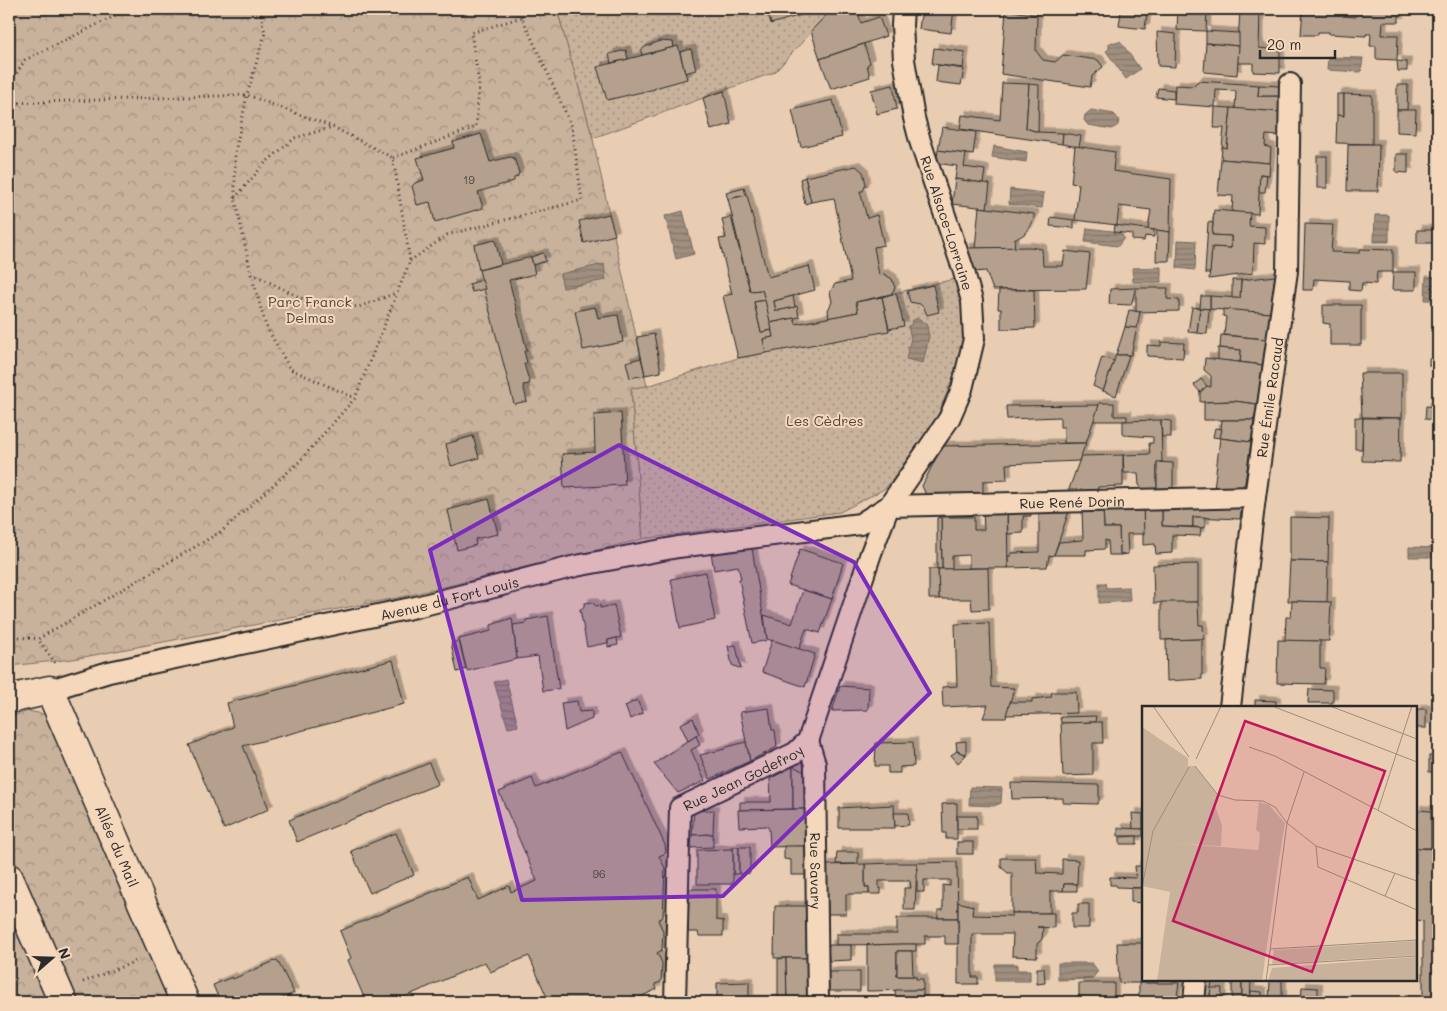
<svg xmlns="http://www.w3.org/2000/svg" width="1447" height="1011" font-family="Mali,sans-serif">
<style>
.park{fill:url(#park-crowns);stroke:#7a6e64}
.garden{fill:url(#garden-dots);stroke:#7a6e64}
.water{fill:url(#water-rules);stroke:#71675d}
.building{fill:#b4a08c;stroke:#2b2b2b;filter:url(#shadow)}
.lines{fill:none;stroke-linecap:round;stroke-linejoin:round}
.street-casing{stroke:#2b2b2b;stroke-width:24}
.secondary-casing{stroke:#2b2b2b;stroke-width:31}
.path{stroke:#2b2b2b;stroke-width:3;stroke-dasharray:1 4;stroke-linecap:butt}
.street{stroke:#f5d7bb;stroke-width:20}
.secondary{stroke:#f5d7bb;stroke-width:28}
.marked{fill:#7b2cbf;fill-opacity:0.2;stroke:#7b2cbf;stroke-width:4;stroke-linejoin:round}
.labels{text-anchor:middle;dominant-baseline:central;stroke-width:4;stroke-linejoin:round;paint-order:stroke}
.number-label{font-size:11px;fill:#4d4843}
.street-label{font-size:14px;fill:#2b2b2b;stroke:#f5d7bb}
.park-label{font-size:14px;fill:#4b4642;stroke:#f5d7bb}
.inset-road{fill:none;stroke:#9d8c7c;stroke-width:1}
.view{fill:#c2185b;fill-opacity:0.15;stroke:#c2185b;stroke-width:2.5}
.inset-edge{fill:none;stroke:#2b2b2b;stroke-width:2.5}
</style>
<defs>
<pattern id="park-crowns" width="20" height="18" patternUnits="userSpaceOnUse" patternTransform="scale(1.25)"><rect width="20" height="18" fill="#c9b29c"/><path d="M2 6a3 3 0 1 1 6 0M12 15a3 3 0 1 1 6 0" fill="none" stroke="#a3917f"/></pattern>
<pattern id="garden-dots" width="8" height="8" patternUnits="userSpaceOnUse" patternTransform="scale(1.25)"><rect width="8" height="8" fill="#c9b29c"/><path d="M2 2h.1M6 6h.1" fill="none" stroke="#a3917f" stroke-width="1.8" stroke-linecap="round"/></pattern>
<pattern id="water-rules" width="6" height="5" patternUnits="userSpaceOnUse" patternTransform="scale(1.25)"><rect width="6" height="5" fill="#a08f7f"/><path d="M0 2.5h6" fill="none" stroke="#837568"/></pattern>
<filter id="shadow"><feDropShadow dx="4.5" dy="-4.5" stdDeviation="0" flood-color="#0004"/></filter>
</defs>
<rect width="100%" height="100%" fill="#e9cdb2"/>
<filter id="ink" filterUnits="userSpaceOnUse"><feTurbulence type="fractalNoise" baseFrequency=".02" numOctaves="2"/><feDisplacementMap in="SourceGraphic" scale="10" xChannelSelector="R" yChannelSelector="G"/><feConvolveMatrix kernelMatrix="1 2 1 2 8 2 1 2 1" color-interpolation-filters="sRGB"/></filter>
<g filter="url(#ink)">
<!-- park -->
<g class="park">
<polygon points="9,9 557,9 592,135 647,386 631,389 643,539 402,597 73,659 9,666"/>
<polygon points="29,711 52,716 176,1002 77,1002 9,847 9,717"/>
<polygon points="9,913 49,1002 9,1002"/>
</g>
<!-- garden -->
<g class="garden">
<polygon points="557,9 832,9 775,72 593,138"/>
<polygon points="959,278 967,309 964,343 955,372 937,418 886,488 840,512 643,539 631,388 647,386 738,358 765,353 770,322 794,318 796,324 858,312 856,302"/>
</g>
<!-- water -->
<g class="water">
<polygon points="1120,41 1140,69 1126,79 1106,51 1109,49 1109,44 1112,42 1117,43"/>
<polygon points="1328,57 1363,58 1361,72 1327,70"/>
<polygon points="1091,110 1114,114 1119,120 1118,125 1112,129 1088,125 1084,120 1085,115"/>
<polygon points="994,146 1027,152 1026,162 992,157"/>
<polygon points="1010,189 1044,193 1042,208 1009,204"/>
<polygon points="683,211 694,254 676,259 665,216"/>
<polygon points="1375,215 1389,215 1389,242 1374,242"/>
<polygon points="1087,228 1120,232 1124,238 1118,246 1085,242"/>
<polygon points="1178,240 1196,241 1195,270 1177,268"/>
<polygon points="604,264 606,280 563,288 560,274"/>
<polygon points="1161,267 1161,282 1133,282 1132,268"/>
<polygon points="1426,276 1438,277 1438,295 1432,295 1431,300 1425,300"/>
<polygon points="915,319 920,319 923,323 926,322 929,336 923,363 906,359 911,338 908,326 911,325 912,321"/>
<polygon points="1409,547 1438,548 1438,557 1409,557"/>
<polygon points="1099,583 1106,583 1107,588 1129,587 1130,601 1099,603"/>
<polygon points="506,679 518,726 508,728 494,682"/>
<polygon points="970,787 1002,788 1001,803 994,806 969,805"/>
<polygon points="1058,963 1092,963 1098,971 1092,979 1058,980"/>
<polygon points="995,964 1017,964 1017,970 1030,970 1030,981 995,981"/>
</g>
<!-- building -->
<g class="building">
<polygon points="767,9 802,9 804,14 771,24"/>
<polygon points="832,9 859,9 857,9 861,23 879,17 886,36 820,59 811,31"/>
<polygon points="922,9 954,9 951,33 919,29"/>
<polygon points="1105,9 1121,9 1121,10 1147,13 1145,29 1119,26 1121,11"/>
<polygon points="1178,9 1207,9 1206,31 1177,30"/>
<polygon points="1240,9 1269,9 1260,9 1259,48 1280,50 1280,73 1253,72 1253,63 1237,63"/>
<polygon points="1303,9 1342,9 1342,16 1356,17 1356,9 1399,9 1399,22 1383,22 1382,35 1398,35 1397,60 1376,59 1376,46 1370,46 1371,34 1366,34 1366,36 1329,34 1329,32 1318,32 1318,35 1301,35"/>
<rect x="1401" y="9" width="17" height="5"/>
<polygon points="1006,10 1037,15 1036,51 1043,60 1055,62 1063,55 1098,60 1103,67 1092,76 1090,87 1001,74"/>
<polygon points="1206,31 1239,33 1239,46 1206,43"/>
<polygon points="1157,32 1176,34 1175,67 1158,66"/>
<polygon points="660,41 673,42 674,47 642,55 641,50 645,47"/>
<polygon points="1206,43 1239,46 1237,75 1204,72"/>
<polygon points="864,44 870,63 867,65 870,77 831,89 820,59"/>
<polygon points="678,46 687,79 655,88 655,89 607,100 597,67"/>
<polygon points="934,48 965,52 963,68 932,64"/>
<polygon points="691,49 696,70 685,73 680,52"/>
<polygon points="626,50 628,59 611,63 609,54"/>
<polygon points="1397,61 1407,62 1407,71 1398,71"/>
<polygon points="938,65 964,69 961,85 936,82"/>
<polygon points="1198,81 1259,85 1258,96 1279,96 1280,112 1235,109 1236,91 1216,90 1215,107 1174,104 1175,85 1193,86"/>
<polygon points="1002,83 1029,84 1026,128 1038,132 1063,133 1062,144 960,129 962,115 1000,120"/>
<polygon points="1029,84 1039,85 1038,132 1026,128"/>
<polygon points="893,85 897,109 877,114 871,90"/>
<polygon points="1259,85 1280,86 1279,96 1258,96"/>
<polygon points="1397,85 1408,85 1407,110 1397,110"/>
<polygon points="1158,88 1174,90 1174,99 1156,97"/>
<polygon points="724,91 731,124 711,130 703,98"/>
<polygon points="1337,94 1344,94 1344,116 1337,115"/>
<polygon points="1344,94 1372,95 1372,144 1336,143 1337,115 1344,116"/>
<polygon points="833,100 842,137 801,147 792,110"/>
<polygon points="1215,107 1231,108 1227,148 1222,147 1224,128 1214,128"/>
<polygon points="1231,108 1280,112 1279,136 1266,135 1265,146 1271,148 1270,163 1221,159 1222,147 1227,148"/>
<polygon points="1397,110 1416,110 1415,133 1397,132"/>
<polygon points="942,127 976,132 973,155 938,150"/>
<polygon points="1063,133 1081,136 1079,147 1062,144"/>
<polygon points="481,134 490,162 510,157 514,158 519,173 517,177 514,178 514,181 478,192 483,208 435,222 430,202 417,205 416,201 412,186 415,183 424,180 417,158 454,148 453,142"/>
<polygon points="1348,144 1379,144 1378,191 1347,191"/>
<polygon points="1075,146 1115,152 1113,171 1171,179 1170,232 1148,229 1151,210 1119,206 1117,225 1075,220 1079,184 1071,183"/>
<polygon points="938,150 966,154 964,167 985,170 983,183 955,179 957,166 936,163"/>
<polygon points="1396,154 1408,154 1408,173 1396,172"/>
<rect x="1317" y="156" width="10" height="32"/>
<polygon points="1221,159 1270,163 1269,175 1260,174 1258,214 1232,212 1233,196 1218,195"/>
<polygon points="856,166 863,172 866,184 863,191 860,191 867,218 877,215 884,245 874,247 879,275 884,274 892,279 895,288 891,294 856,302 858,312 829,318 828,310 832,302 830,292 835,284 851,281 834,198 811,202 805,177"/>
<polygon points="1260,174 1267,175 1265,192 1259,192"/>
<polygon points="805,177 811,202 805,204 800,179"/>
<polygon points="955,179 990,184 987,208 952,204"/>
<polygon points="744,188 746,195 728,199 726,193"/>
<polygon points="747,195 768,277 809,266 815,290 774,301 776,311 797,306 799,317 770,323 762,290 750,291 728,199"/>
<polygon points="979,207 1034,214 1034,218 1030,227 1026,233 1018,238 1015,238 1014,248 975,248"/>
<polygon points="1214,210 1250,213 1249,226 1265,227 1265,244 1254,243 1253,273 1209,279 1212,247 1231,248 1231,236 1212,235"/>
<polygon points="609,214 615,235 584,243 579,221"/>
<polygon points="731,217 750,291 762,290 765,300 754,302 761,332 772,330 773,337 763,339 766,353 738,358 723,296 732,294 719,239 726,238 722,219"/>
<polygon points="1051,217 1074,220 1074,228 1050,226"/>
<polygon points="1208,222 1213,223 1212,235 1231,236 1231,248 1212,247 1210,273 1205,273"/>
<polygon points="1305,224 1333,225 1331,252 1360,253 1360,249 1393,250 1393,272 1377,272 1376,284 1362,283 1361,291 1349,290 1349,281 1314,279 1313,290 1303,290"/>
<polygon points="1115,225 1154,230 1154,237 1145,236 1144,241 1132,240 1132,234 1114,232"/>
<polygon points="1157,230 1170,232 1169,261 1156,261"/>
<rect x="1417" y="230" width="21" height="13"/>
<polygon points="495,240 501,264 479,270 474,245"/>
<polygon points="1030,247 1042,249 1043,266 1063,266 1065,251 1090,254 1086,289 993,290 986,271 974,272 965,248"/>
<polygon points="543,253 546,261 533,265 531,257"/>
<polygon points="531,257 535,274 509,280 527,351 524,351 527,363 524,364 530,384 523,385 527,401 514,404 479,270"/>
<polygon points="1393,272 1416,272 1416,290 1392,290"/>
<polygon points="1275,276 1270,313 1210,309 1210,296 1240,298 1241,280"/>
<polygon points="482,280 485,289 472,292 469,284"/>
<polygon points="1232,280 1241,280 1240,298 1232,298"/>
<polygon points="933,285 939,312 927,315 924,308 920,304 910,302 907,291"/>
<polygon points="1136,288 1131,305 1109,304 1110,289"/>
<polygon points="1136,288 1168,288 1167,299 1179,300 1179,311 1136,312"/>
<polygon points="999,290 1034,290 1035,328 1001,329 1001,309 998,309"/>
<polygon points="896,293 904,326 889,329 882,297"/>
<polygon points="793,296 795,307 776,311 774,301"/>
<polygon points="1201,296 1210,296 1210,309 1200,308"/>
<polygon points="882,297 889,331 766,353 763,339 773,337 770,323 794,318 796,324 858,312 856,302"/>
<polygon points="765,300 772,330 761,332 754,302"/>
<polygon points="1323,305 1361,305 1361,345 1330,345 1330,324 1323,323"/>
<polygon points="595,307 598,318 618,315 623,342 583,350 575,311"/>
<polygon points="1192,307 1200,308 1197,333 1188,332"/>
<polygon points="1200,308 1209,309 1207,334 1197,333"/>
<polygon points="1223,309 1270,313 1266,339 1224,335 1226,317 1223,316"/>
<polygon points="1129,310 1140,312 1137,328 1125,327"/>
<polygon points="1125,327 1137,328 1131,355 1116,355"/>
<polygon points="654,334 661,372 645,375 637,337"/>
<polygon points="1221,335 1266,339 1263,365 1240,362 1241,350 1220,348"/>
<polygon points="1161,342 1184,343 1183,358 1147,356 1147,345 1161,346"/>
<polygon points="1218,348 1241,350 1240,362 1218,360"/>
<polygon points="1116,355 1129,355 1116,396 1103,391"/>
<polygon points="1102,357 1114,361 1103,391 1093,386"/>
<polygon points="641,358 645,375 630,378 626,362"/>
<polygon points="1205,358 1263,365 1257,404 1234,401 1200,402 1200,392 1207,386 1211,387 1211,376 1204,370"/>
<rect x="1429" y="359" width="9" height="7"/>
<polygon points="1360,373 1402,373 1402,418 1362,417"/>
<polygon points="1201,379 1207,386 1200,392 1194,385"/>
<polygon points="1234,401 1257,404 1254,420 1204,420 1204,402"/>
<polygon points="1099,403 1114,403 1114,416 1127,416 1127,421 1093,421"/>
<polygon points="1099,405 1086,443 1064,443 1064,427 1060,427 1060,417 1007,419 1006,406"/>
<polygon points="1426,406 1438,407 1438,420 1425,419"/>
<polygon points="621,413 625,485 564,488 562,454 595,452 594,415"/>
<polygon points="1355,417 1363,418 1362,449 1355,449"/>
<polygon points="1363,418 1401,418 1400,462 1362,461"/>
<polygon points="1161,420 1162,462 1157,462 1157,490 1144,490 1139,485 1138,473 1124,473 1123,455 1150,454 1149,443 1153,443 1153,437 1123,435 1123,421"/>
<polygon points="1161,420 1171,421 1171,437 1162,437"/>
<polygon points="1222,420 1254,420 1251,442 1220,438"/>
<polygon points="1215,428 1222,429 1220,438 1213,437"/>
<polygon points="473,436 479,458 451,466 446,444"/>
<polygon points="1220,438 1251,442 1245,483 1241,488 1214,489"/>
<polygon points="1086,443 1079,461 1006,464 1007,480 983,481 983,495 927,497 922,486 942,446"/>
<polygon points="1123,455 1123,486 1098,487 1098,491 1068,492 1081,456"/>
<polygon points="1157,462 1173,463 1173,490 1157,490"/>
<polygon points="489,499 498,534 475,539 476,545 457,550 448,510"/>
<polygon points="1162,505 1242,506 1240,519 1193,517 1193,527 1162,526"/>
<polygon points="1162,505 1162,526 1201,528 1200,536 1172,535 1172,553 1156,554 1155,544 1143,545 1143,506"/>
<polygon points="1143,506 1144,534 1127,534 1128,554 1120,555 1119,528 1104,528 1103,508"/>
<polygon points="1070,508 1054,555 1049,556 1047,567 1008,568 1008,556 1011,556 1011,553 1039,552 1039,509"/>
<polygon points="1082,508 1103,508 1104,528 1119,528 1120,555 1109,555 1108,541 1105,540 1105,549 1086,550 1086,555 1054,555 1059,542 1083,540"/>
<polygon points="1030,509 1031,516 1023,516 1023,533 1008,534 1007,510"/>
<polygon points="1007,510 1008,568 969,568 969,555 952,556 952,569 942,569 941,517 974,517 974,530 984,530 983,511"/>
<polygon points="941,517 942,569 937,569 937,518"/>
<polygon points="1193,517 1205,517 1205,528 1193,527"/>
<polygon points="1290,517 1329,518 1328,562 1290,561"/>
<polygon points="752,548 767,639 765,641 752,643 739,579 741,579 738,566 714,570 711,553"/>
<polygon points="800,549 843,563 832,599 788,585"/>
<polygon points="1290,561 1328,562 1327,602 1288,601"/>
<polygon points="1198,564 1198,602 1154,603 1153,565"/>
<polygon points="988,568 989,609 972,610 971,599 939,599 938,569"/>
<polygon points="929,569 938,569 939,599 929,599"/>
<polygon points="706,572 715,620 680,628 671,579"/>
<polygon points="803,590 832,599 820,633 806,629 799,649 767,639 764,615 792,624"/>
<polygon points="1292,601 1331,602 1329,641 1285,641 1286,617 1291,617"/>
<polygon points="592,602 596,606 600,605 600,608 614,605 621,637 608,640 608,642 607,643 587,647 580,609 583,608 585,603"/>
<polygon points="1161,602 1198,602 1199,625 1203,625 1204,639 1161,640"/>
<polygon points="548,616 559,689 543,691 538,656 517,659 513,625 526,623 526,620"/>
<polygon points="512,618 517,659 467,671 459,639 491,631 491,625"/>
<polygon points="989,623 991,687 1014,688 1006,718 983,718 988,705 943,707 942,687 957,686 955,624"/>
<polygon points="617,638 618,645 608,647 608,640"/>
<polygon points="1202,639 1202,679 1167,681 1166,640"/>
<polygon points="772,640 815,654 805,687 762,672"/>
<polygon points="1278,640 1320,641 1320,668 1325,668 1324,684 1277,683"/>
<polygon points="459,641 466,669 457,672 451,643"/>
<polygon points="736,645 741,669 732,665 728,646"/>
<polygon points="393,660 404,704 243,746 269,809 224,829 189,745 233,727 227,703"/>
<polygon points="840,686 869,688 868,710 832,711"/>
<polygon points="1309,689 1333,690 1333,703 1308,703"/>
<polygon points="1052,692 1076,692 1077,713 1006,715 1010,702 1032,702 1032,699 1051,697"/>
<polygon points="637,700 643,713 630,719 625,706"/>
<polygon points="1255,700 1276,701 1276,707 1255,707"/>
<polygon points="577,701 579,712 592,711 592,719 565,731 561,703"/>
<polygon points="769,708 772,730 775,730 777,747 750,761 740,712"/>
<rect x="1416" y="709" width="10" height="19"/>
<polygon points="1096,716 1095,722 1061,723 1060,717"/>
<polygon points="693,718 699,734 688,741 680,724"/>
<polygon points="1095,722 1102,722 1103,743 1093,743 1093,775 1063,776 1061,723"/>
<polygon points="696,736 700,745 691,750 705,781 678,793 654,764"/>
<polygon points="966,741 966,755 957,751 956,742"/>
<polygon points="746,742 750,761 710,779 700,755 725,749 727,747"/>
<polygon points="913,742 914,766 900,767 900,773 888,773 888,766 875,766 876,743"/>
<polygon points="957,751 966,755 958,763 951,755"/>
<polygon points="622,752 665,845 666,853 659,856 665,868 663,917 658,920 663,931 662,950 657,953 662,963 661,982 655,984 657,989 640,997 642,1002 549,1002 529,956 490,972 485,962 393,1002 366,1002 348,960 351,958 340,931 468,877 478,900 509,886 511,892 537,881 499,792 532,778 536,788"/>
<rect x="1429" y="756" width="9" height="16"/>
<polygon points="429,763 438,784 297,842 289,820"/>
<polygon points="793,766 793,809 740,810 740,802 771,802 770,779"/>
<polygon points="793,766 806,773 806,809 793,809"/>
<polygon points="1011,783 1099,785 1099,801 1097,804 1063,803 1063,798 1012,799"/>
<polygon points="957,803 957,839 946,839 946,833 943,833 942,804"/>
<polygon points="893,805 894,805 895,828 839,828 839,808"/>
<polygon points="806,809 806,846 770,847 769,829 767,826 739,827 738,810"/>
<polygon points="714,810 713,834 692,835 694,811"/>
<polygon points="1416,810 1431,811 1431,848 1416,848"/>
<polygon points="894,813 908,813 909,825 895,826"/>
<polygon points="1132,813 1143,814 1143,829 1133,829"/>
<rect x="957" y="816" width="20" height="13"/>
<polygon points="1118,828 1143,829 1143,836 1118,836"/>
<polygon points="396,833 414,875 370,893 351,851"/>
<polygon points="713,834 713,847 691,848 692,835"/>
<polygon points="1137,836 1137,844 1120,844 1120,837"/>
<rect x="957" y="842" width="16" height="12"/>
<polygon points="784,846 806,846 806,875 791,875 791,860 784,859"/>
<rect x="733" y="847" width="6" height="27"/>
<polygon points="739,847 750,847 750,873 739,874"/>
<polygon points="1416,848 1438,849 1438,1002 1423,1002 1423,921 1416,920"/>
<polygon points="733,849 733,884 697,884 697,850"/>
<polygon points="837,852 858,852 858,864 836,864"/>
<polygon points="1001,858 1036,858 1037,873 1062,874 1062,859 1078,860 1077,884 1064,884 1063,891 1050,891 1050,913 1012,913 1012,873 1008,873 1001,867"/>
<polygon points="957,862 958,918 938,918 938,910 943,910 943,885 950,886 950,880 924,880 924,892 917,892 917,863"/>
<polygon points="893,863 917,863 915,910 904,910 904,888 911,888 910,881 879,881 879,888 881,888 881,894 869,894 869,887 865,887 865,864"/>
<polygon points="865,864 865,887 869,887 869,894 846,894 846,914 825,914 825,865"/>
<polygon points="1135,866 1143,866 1143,888 1117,887 1116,885 1110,885 1110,877 1136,878"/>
<polygon points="1064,884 1077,884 1077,891 1063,891"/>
<polygon points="1131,888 1143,888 1143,903 1131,902"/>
<polygon points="689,889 716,889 716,920 723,921 723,936 699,936 698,932 688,932"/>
<polygon points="958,902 973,906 972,915 1012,916 1012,913 1054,913 1054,928 1037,927 1043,927 1042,939 1037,944 1037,957 1012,956 1013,934 972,934 972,977 978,977 978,984 958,984"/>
<polygon points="1078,904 1089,904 1089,928 1072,928 1072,913 1078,913"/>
<polygon points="775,906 807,906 807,958 774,958"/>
<polygon points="897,918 958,918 958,944 945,944 945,936 925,936 925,944 836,945 836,934 897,934"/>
<polygon points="1117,943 1143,943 1143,980 1157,980 1157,983 1119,983"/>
<polygon points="901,944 916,944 916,951 897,951 897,976 916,976 916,979 923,979 923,990 867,991 867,945"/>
<polygon points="828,945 851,945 851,960 829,961"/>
<polygon points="897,951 912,951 913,976 897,976"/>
<polygon points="786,958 787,1000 778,1000 778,959"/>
<polygon points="786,958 807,958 808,1002 785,1002 785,1000 787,1000"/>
<polygon points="277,960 294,993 274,1002 220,1002 213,985 232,977 233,979"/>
<polygon points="1037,968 1044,968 1045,983 1037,984"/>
<polygon points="826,972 860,972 860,991 827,991"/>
<polygon points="1201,980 1212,981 1209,1002 1221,1002 1198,1002"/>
<rect x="1232" y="980" width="10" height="22"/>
<polygon points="1242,980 1251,980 1250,1002 1242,1002"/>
<polygon points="1270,980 1282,980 1282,1002 1269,1002"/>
<polygon points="749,982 749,1000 778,1000 778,1002 717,1002 717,983"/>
<rect x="1079" y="983" width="35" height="19"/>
<polygon points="1139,983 1179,983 1176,1002 1139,1002"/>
<polygon points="1302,987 1318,988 1318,1002 1301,1002"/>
<polygon points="1211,988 1222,988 1221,1002 1209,1002"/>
<polygon points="895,990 923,990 923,1002 896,1002"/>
<polygon points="1251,991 1262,992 1262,1002 1250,1002"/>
</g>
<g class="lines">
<defs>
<g id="street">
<path id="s1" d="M50 690 109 672 416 607 576 566 678 547 860 524 889 506 1255 497"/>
<path id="s2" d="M1230 707 1255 497 1287 271 1290 84"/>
<path id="s3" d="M808 741 815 764 818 1002"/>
<path id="s4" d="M675 1002 680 808 795 753 808 741 871 553 889 506 949 419 962 389 974 339 972 301 964 272 920 141 914 118 904 60 902 25 903 9"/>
<polyline points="1194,1002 1196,980"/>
</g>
<g id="secondary">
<path id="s5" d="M9 699 50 690 185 1002"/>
<polyline points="9,878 63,1002"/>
</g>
</defs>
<!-- street casing -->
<use href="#street" class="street-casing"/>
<!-- secondary casing -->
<use href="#secondary" class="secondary-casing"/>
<!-- path -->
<g class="path">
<polyline points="9,86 25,60 129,9"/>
<polyline points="9,103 247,95 235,153 235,198 251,273 309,302 359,307 396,293"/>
<polyline points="393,158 476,127 479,83 471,33 522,17"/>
<polyline points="235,198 265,163 295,138 333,127"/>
<polyline points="410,261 447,235 582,200 572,127 522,17 522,9"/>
<polyline points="251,274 266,326 290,369 355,398"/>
<polyline points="9,636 38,639"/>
<polyline points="55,663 38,639 222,531 299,462 355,398 410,261 393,158 333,127 247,95 265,33 260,9"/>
<polyline points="83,982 139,960"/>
</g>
<!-- street -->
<use href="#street" class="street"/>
<!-- secondary -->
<use href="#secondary" class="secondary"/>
</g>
</g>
<!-- marked area -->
<path class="marked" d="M619 445 854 562 930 693 723 896 522 900 430 550Z"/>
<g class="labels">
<!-- number labels -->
<g class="number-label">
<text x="469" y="179">19</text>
<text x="599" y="873">96</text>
</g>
<!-- street labels -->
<g class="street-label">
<text transform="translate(947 223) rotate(72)">Rue Alsace-Lorraine</text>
<text stroke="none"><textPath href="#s2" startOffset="312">Rue Émile Racaud</textPath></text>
<text stroke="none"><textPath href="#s1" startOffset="1045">Rue René Dorin</textPath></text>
<text stroke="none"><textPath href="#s1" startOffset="410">Avenue du Fort Louis</textPath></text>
<text stroke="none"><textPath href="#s4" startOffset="264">Rue Jean Godefroy</textPath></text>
<text stroke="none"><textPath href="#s5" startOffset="212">Allée du Mail</textPath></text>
<text stroke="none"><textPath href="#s3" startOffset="131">Rue Savary</textPath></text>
</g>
<!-- park labels -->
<g class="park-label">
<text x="310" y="301">Parc Franck<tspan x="310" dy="16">Delmas</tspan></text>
<text x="825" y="420">Les Cèdres</text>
</g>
</g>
<!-- overview -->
<g transform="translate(1142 706)">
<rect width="275" height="275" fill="#e9cdb2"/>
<path d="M8 135 115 144 137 153 120 275H15L28 186 0 180ZM275 235V249L130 258 132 244ZM275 251V275H126L130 262Z" fill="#c9b29c"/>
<path d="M0 21 46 52V60H53L76 89 72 97 80 119 79 140 8 136 0 179ZM117 96 127 99 143 117 137 153 116 147 118 127 114 124Z" fill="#c9b29c"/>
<path class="inset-road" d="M11 0 47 51M130 0 275 56M188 0 275 33M107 41 133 50 275 125M54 53 79 0M53 60 76 89 93 94 121 95 133 101 145 117 174 140 176 161 275 204M236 104 270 0M174 140 275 175M0 181 11 125 47 61M243 190 253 167M128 243 275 234M126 259 275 250M124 275 145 117 162 66"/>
<path class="view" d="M103 15 243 65 170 266 31 215Z"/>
<rect width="275" height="275" class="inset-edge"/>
</g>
<!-- margin -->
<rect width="1447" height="1011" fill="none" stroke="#f5d7bb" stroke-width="30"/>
<rect x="15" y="15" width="1417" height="981" fill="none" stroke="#2b2b2b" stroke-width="2" filter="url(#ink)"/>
<!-- north arrow -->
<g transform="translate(52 958) rotate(70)" stroke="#f5d7bb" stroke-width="4" paint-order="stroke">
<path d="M0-4L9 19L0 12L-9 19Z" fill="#2b2b2b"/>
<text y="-8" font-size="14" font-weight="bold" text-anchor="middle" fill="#2b2b2b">N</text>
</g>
<!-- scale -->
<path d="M1260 50v8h75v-8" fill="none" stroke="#2b2b2b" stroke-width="2.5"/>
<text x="1267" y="50" font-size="15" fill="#2b2b2b" stroke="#f5d7bb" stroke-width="4" paint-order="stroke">20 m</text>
</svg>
